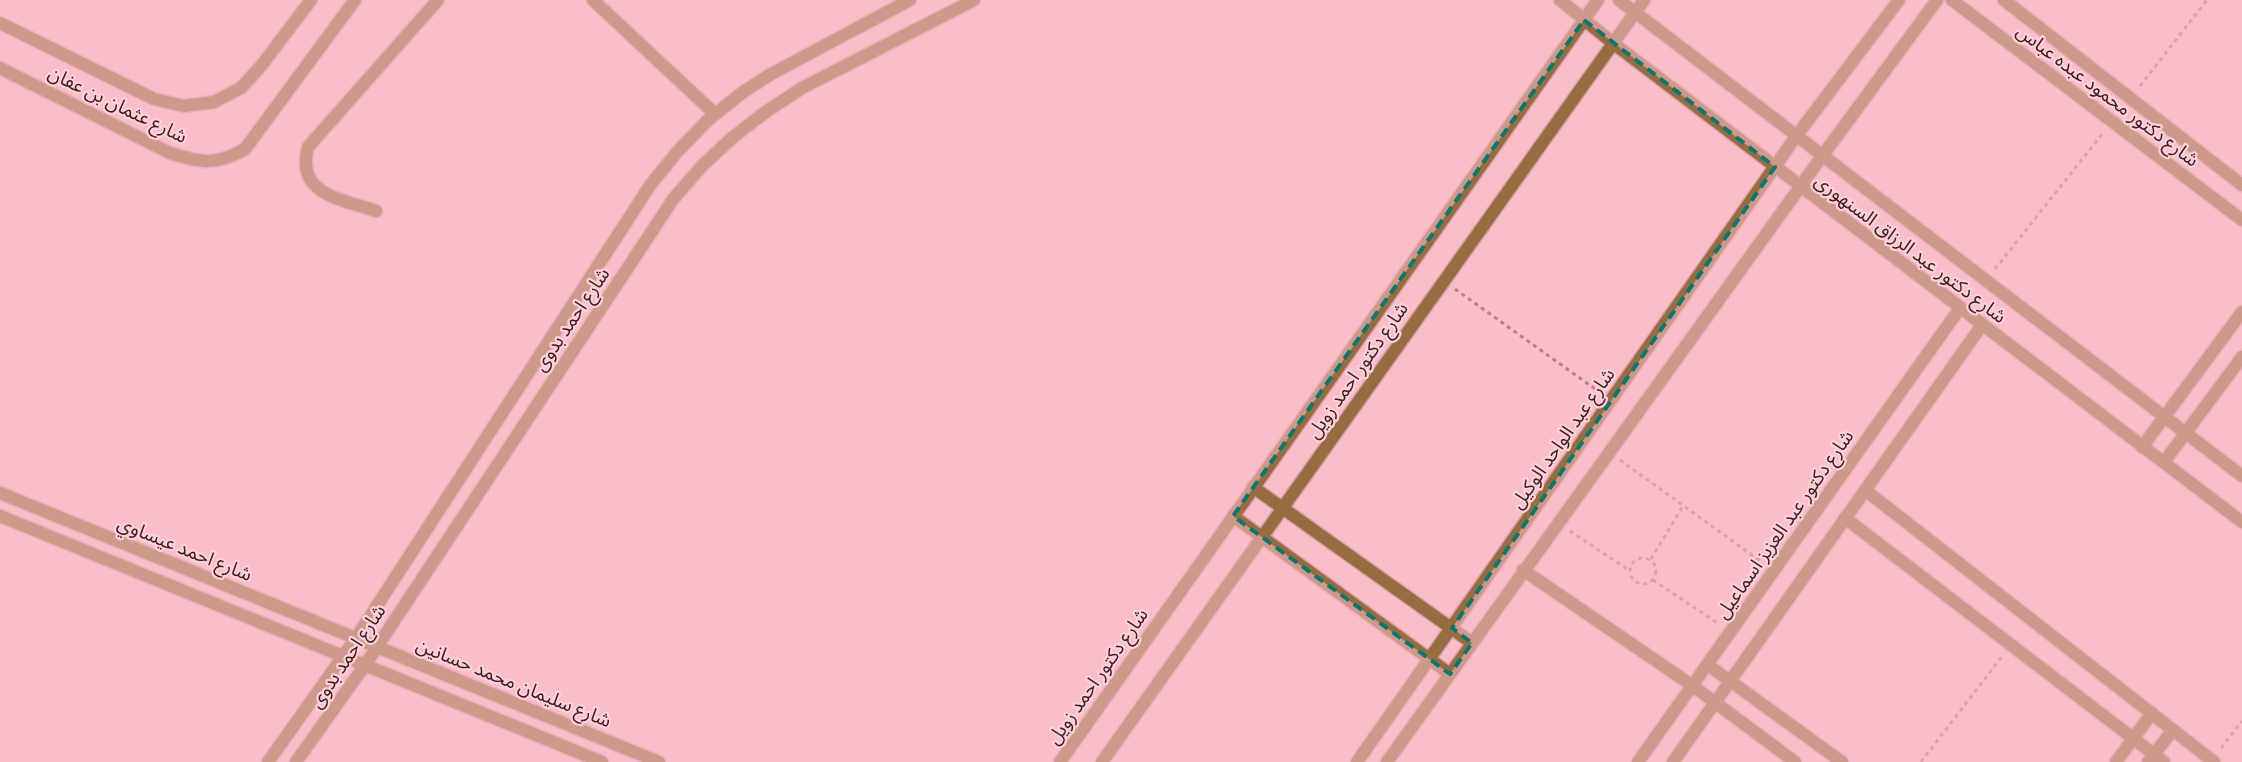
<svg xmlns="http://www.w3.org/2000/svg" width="2242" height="762" font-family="'PT Sans Narrow','Noto Sans Arabic',sans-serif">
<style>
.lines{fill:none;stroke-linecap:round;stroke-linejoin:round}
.minor-casing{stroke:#d49ea7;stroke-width:15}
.path{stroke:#b4838c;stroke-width:3;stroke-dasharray:4 4;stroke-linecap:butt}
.minor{stroke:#966d41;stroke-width:12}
.marked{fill:none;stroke:#0f766e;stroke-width:4;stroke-dasharray:10 6;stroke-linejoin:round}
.labels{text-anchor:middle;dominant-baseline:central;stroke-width:4.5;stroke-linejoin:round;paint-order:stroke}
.street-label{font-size:19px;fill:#391d22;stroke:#ffd0d7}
</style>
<rect width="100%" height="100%" fill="#fbbec8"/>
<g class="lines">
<defs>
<g id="minor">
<polyline points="593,0 715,114"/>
<polyline points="1560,0 1613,43 2242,522"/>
<polyline points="1619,0 2242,476"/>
<polyline points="1952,0 2242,220"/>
<polyline points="2004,0 2242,185"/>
<polyline points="0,23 154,99 184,106 214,102 241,88 261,66 311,0"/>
<path d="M0 68 170 153C202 163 215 166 245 149L355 0"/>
<path d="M376 211C342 199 295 195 308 147L438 0"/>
<polyline points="2142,447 2242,312"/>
<polyline points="2164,462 2242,357"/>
<polyline points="1253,487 1472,643"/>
<polyline points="1865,490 2214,762"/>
<polyline points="0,493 659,762"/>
<polyline points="0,516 602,762"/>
<polyline points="1233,516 1450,674"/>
<polyline points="1845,518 2164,762"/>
<polyline points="1523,570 1693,686 1795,762"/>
<polyline points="1708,665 1842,762"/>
<polyline points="268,762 356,638 651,184 678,151 708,120 743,92 771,74 910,0"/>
<polyline points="296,762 365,665 674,198 702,166 733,137 767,111 802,88 974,0"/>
<polyline points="1060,762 1598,0"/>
<polyline points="1102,762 1644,0"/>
<polyline points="1357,762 1797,135 1899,0"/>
<polyline points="1387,762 1823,155 1937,0"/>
<polyline points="1638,762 1960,308"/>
<polyline points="1673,762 1982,325"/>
<polyline points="2116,762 2152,713"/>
<polyline points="2148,762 2173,730"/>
</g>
</defs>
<!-- minor casing -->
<use href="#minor" class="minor-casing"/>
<!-- path -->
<g class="path">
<polyline points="2140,86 2207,0"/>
<polyline points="1995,269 2103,133"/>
<polyline points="1455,289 1598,391"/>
<polyline points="1620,460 1763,563"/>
<polyline points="1570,531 1630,571"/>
<circle cx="1643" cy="571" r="13"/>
<polyline points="1651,559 1683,506"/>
<polyline points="1653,580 1719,624"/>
<polyline points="2221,748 2242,721"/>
<polyline points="1921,762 2003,655"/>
</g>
<!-- minor -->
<use href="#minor" class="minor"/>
</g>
<!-- marked area -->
<path d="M0 0H2242V762H0ZM1584 20 1775 167 1452 628 1472 643 1450 674 1233 516Z" fill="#fbbec8" fill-opacity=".55" fill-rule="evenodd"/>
<path class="marked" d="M1584 20 1775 167 1452 628 1472 643 1450 674 1233 516Z"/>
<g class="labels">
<!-- street labels -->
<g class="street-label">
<text transform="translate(2108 95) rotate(37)">شارع دكتور محمود عبده عباس</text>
<text transform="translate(118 104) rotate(26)">شارع عثمان بن عفان</text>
<text transform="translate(1911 248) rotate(37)">شارع دكتور عبد الرزاق السنهورى</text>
<text transform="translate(571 319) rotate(-56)">شارع احمد بدوى</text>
<text transform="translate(1357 370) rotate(-55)">شارع دكتور احمد زويل</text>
<text transform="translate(1562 438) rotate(-55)">شارع عبد الواحد الوكيل</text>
<text transform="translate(1784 524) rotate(-55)">شارع دكتور عبد العزيز اسماعيل</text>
<text transform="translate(185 548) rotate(22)">شارع احمد عيساوي</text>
<text transform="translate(347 656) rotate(-56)">شارع احمد بدوى</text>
<text transform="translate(1097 676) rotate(-55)">شارع دكتور احمد زويل</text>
<text transform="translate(514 682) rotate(22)">شارع سليمان محمد حسانين</text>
</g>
</g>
</svg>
